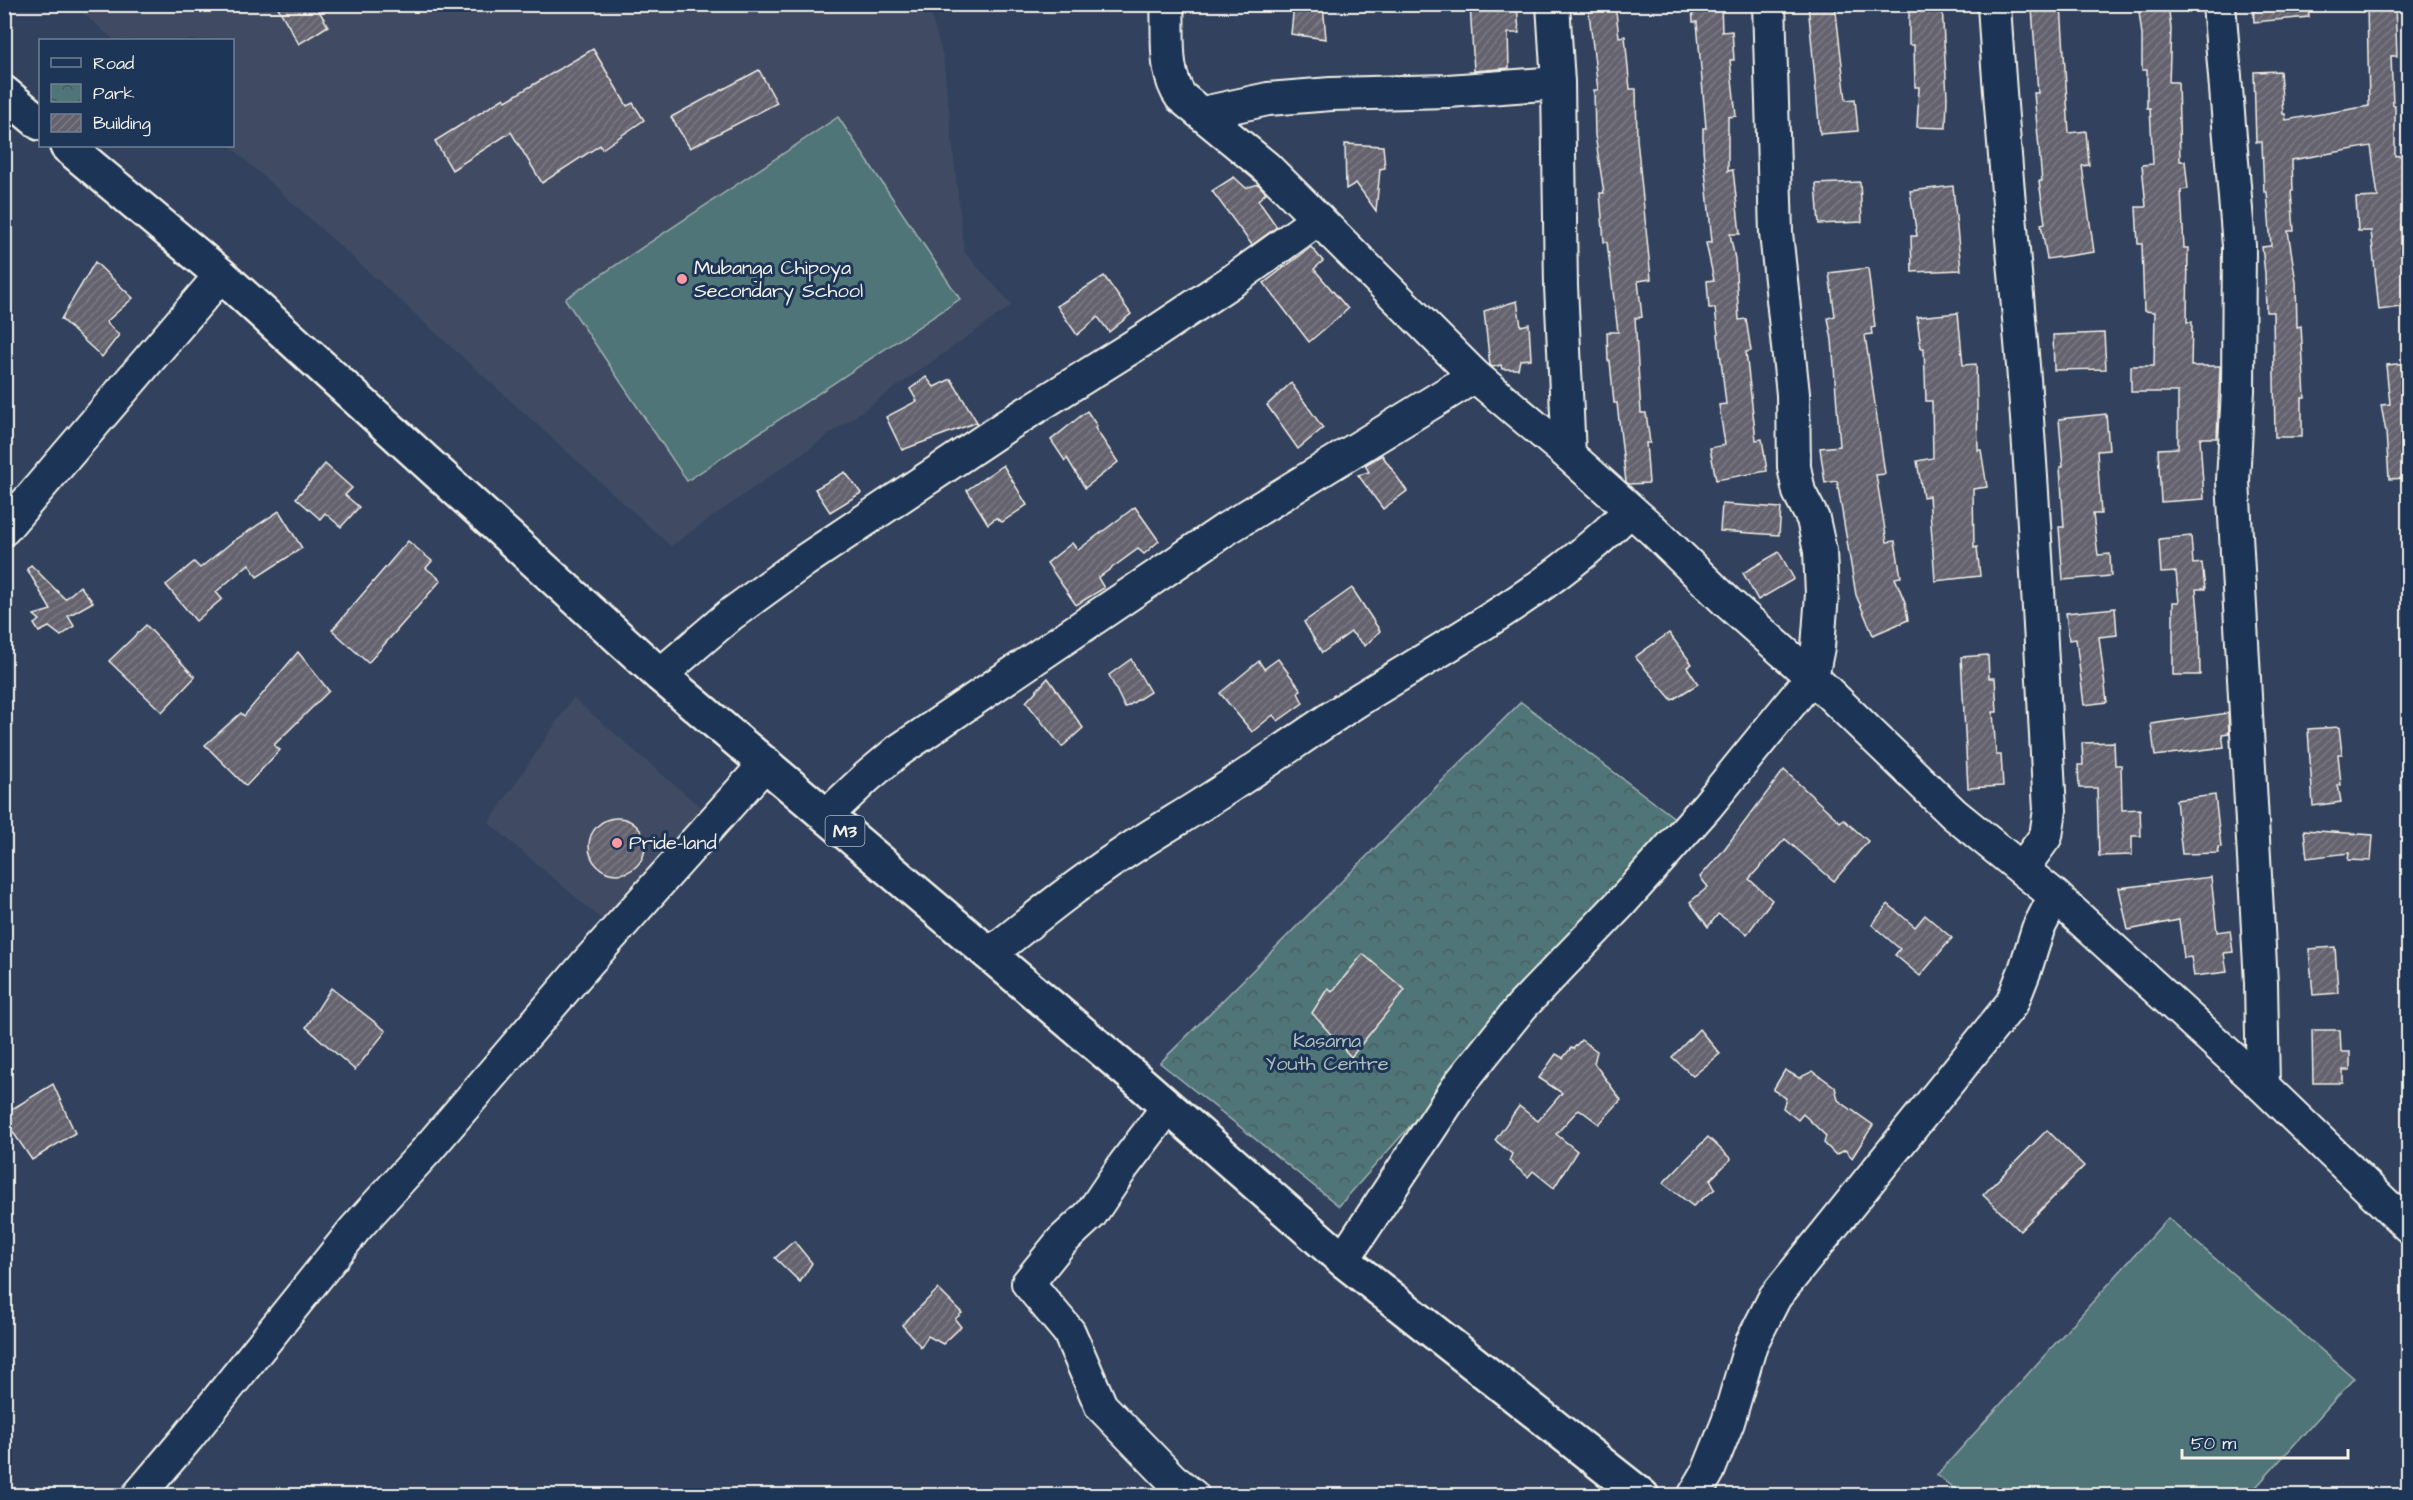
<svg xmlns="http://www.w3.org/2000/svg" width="2413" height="1500" font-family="'Architects Daughter',sans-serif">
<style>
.built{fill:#414c63}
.grass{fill:#4f7578;stroke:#a2b3b0;stroke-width:1.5}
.park{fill:url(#park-crowns);stroke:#a2b3b0;stroke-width:1.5}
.building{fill:url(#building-hatch);stroke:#f4f1e8;stroke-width:1.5}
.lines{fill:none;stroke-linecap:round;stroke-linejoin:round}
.minor-casing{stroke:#f4f1e8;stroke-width:36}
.major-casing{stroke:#f4f1e8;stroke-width:38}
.minor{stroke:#1d3557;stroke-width:32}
.major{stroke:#1d3557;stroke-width:33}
.poi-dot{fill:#ff9aa2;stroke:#1d3557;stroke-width:2}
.labels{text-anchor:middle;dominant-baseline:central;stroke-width:6;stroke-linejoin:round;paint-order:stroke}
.shield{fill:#1d3557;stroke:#b4b9bc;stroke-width:1.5}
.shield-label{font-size:18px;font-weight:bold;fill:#f4f1e8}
.poi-label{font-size:20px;fill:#f4f1e8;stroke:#1d3557;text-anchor:start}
.park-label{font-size:20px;fill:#b2bfbb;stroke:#1d3557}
</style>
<defs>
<pattern id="park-crowns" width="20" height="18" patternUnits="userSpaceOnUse" patternTransform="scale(1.5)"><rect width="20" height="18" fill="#4f7578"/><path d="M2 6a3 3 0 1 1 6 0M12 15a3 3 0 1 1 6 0" fill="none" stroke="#4c5c5c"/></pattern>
<pattern id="building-hatch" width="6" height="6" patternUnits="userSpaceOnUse" patternTransform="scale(1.5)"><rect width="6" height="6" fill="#64626e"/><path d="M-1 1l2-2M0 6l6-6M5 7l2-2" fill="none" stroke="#7b7983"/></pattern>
</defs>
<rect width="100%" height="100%" fill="#32425e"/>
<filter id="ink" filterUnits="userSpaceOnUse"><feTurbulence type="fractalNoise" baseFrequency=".0167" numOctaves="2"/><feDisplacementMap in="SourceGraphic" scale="12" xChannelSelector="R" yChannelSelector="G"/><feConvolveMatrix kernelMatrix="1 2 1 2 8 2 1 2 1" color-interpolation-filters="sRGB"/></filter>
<g filter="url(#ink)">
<!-- built -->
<g class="built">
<polygon points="74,5 928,5 943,57 964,252 1012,305 671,546 230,146 232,146 232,40 114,40"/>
<polygon points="573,698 707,813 606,923 489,823"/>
</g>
<!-- grass -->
<g class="grass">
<polygon points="838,117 960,299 687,481 565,299"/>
<polygon points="2168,1218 2354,1378 2249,1495 1962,1495 1937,1475"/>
</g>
<!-- park -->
<polygon class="park" points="1521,702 1680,822 1339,1206 1160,1063"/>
<!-- building -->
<g class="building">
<polygon points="276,4 315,4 328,26 299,44"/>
<polygon points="1294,4 1323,4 1326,39 1291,34"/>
<polygon points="1470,4 1517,4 1519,33 1508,33 1509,68 1474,71"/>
<polygon points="1588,4 1615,4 1619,37 1625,36 1630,89 1636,89 1637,139 1651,279 1638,281 1642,317 1635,318 1641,413 1646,413 1650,443 1646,443 1649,483 1629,484 1626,482 1617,403 1614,403 1610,361 1608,361 1607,332 1618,332 1607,242 1604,242 1600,193 1604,193 1595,135 1594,90 1598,90"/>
<polygon points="1692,4 1721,4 1722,32 1732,31 1734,60 1730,60 1736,116 1728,117 1728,171 1733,170 1740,234 1730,234 1735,259 1739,320 1746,319 1751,351 1746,352 1756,440 1762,439 1767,471 1716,480 1710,448 1725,445 1719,405 1726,404 1715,308 1709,308 1707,281 1714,280 1706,243 1712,242 1703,149 1703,128 1706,128 1697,22 1693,22"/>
<polygon points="1808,4 1835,4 1846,100 1855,99 1858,131 1820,134"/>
<polygon points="1909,4 1942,4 1947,97 1946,128 1917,127 1919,87 1915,87 1914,45 1909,45"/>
<polygon points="2138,4 2168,4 2171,29 2169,82 2178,82 2180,161 2185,161 2188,189 2181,190 2184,248 2188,248 2187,322 2192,322 2191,366 2220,366 2217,438 2200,438 2204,499 2161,502 2158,449 2178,448 2178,392 2131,392 2131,366 2154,366 2155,312 2144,311 2142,244 2138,244 2136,207 2146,207 2142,165 2153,164 2150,108 2147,108 2147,70 2142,70 2142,35"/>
<polygon points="2253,4 2308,4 2309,17 2254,22"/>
<polygon points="2367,4 2395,4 2397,56 2391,56 2393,105 2395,105 2395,156 2402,155 2406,183 2404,184 2406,224 2401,224 2408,306 2379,310 2371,231 2358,231 2356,198 2378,197 2371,146 2292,160 2293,191 2291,191 2294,231 2288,231 2296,282 2297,327 2301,326 2305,398 2302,398 2302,437 2275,437 2273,312 2266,312 2265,273 2262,247 2271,246 2267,192 2264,192 2262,142 2256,142 2254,72 2280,71 2283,114 2285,114 2286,120 2369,106"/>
<polygon points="2061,5 2069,133 2086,131 2089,165 2082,166 2094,252 2047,259 2041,224 2045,223 2039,181 2042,181 2034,93 2038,93 2032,8"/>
<polygon points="593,49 627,106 633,103 644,120 602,149 600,145 542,183 511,132 452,170 435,141 504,98 506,101"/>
<polygon points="759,70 777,103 690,148 671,117"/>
<polygon points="1345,144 1383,146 1385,168 1380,169 1376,211 1356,183 1346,189"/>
<polygon points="1234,177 1246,188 1258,184 1266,193 1258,200 1277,227 1252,245 1212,191"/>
<polygon points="1860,182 1862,222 1819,224 1816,184"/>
<polygon points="1953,186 1961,270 1912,272 1911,236 1917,236 1910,191"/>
<polygon points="1311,247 1323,261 1314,269 1348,309 1309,342 1264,283"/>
<polygon points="95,262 133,298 106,322 119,335 102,357 61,319"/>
<polygon points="1868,268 1875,327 1871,328 1872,334 1865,335 1885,474 1876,475 1887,542 1895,541 1901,577 1895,578 1905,602 1908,620 1873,635 1856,595 1837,481 1825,483 1820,448 1840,446 1832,340 1828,318 1835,316 1829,273"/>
<polygon points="1104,276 1131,314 1109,332 1098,317 1077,335 1057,306"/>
<polygon points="1517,301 1521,326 1529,324 1531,359 1520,360 1518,369 1502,369 1501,365 1493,367 1490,365 1484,311"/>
<polygon points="1958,313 1963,365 1976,364 1978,450 1981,450 1987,487 1973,489 1974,548 1977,547 1980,576 1935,581 1929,496 1923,497 1917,461 1933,458 1932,401 1926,401 1924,348 1921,348 1917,317"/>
<polygon points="2104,333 2106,369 2054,370 2053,335"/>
<polygon points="2409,363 2409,478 2389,479 2386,432 2381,405 2390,404 2386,365"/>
<polygon points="926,377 934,387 951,379 977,422 902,450 886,417 917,401 910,389"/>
<polygon points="1291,383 1323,428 1298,449 1267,405"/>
<polygon points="1087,411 1097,426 1095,428 1118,462 1085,488 1067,458 1065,461 1051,440"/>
<polygon points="2106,414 2109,450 2097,451 2101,514 2093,514 2098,555 2110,554 2111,576 2063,580 2059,527 2064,527 2060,467 2063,467 2059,419"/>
<polygon points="1382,455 1407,491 1383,509 1358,475 1369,472 1365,465"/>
<polygon points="325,464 352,488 345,495 359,507 341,527 325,513 320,519 296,498"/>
<polygon points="1003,465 1027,505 1002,522 996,518 988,524 967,490"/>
<polygon points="845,472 861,493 830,512 815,489"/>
<polygon points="1722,504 1781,508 1779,535 1720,531"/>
<polygon points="1135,507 1159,541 1144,554 1138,549 1098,578 1104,588 1076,605 1047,563 1072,543 1078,550"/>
<polygon points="279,511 302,548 257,577 249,564 216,592 222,599 196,621 166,585 194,562 200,568 232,542"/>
<polygon points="2191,536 2193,564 2202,563 2205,589 2196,589 2199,624 2200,675 2173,675 2173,602 2179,602 2176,572 2161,573 2159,539"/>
<polygon points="408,541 432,561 426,568 441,580 368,663 332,630"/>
<polygon points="1779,552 1794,579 1758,600 1743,573"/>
<polygon points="31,565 65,599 80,586 93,602 68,616 74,626 61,636 49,627 39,632 34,624 40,620 34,615 51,610 27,569"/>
<polygon points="1352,588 1380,631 1365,646 1351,632 1322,653 1304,622"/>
<polygon points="2115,608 2117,635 2099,637 2107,702 2084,705 2076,639 2069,640 2066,613"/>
<polygon points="146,625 195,677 162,712 109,661"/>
<polygon points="1669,633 1692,664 1687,667 1698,684 1672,700 1635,657"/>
<polygon points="298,652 329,691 274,745 280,750 246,786 205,745 241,713 244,716"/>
<polygon points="1988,655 1989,678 1995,678 1997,712 1993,712 1996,755 2001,755 2003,786 1968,788 1961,657"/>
<polygon points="1131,659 1150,692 1125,708 1109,675"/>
<polygon points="1278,659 1301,690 1298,693 1303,703 1278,721 1273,715 1252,732 1220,693 1259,661 1264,669"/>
<polygon points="1048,678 1083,728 1062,747 1026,702"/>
<polygon points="2228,713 2229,733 2222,734 2224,747 2155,756 2151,724"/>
<polygon points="2339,727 2342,754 2338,754 2341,785 2338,785 2341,802 2313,806 2308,729"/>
<polygon points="2114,742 2115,765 2121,765 2122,810 2140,809 2141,836 2132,836 2132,855 2099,856 2097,788 2079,788 2078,765 2083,765 2082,743"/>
<polygon points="1784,770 1840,822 1843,819 1868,841 1834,881 1785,839 1749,879 1772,900 1747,934 1718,914 1708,927 1690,902 1708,887 1700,877 1722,852"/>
<polygon points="2215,795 2221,847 2218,847 2219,853 2182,854 2176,800"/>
<circle cx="617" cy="846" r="28"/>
<polygon points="2304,830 2373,835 2371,861 2348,860 2349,853 2307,858"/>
<polygon points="2211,877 2217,932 2230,930 2233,952 2224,953 2227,972 2194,976 2191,957 2184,958 2179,920 2128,930 2119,888"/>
<polygon points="1888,904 1915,927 1925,915 1952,938 1920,976 1895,955 1900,949 1872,925"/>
<polygon points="2335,947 2338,993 2313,995 2309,949"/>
<polygon points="1363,954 1405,990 1351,1057 1312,1013 1328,988 1332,992"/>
<polygon points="331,988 386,1031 355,1070 306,1027"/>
<polygon points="1699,1029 1720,1054 1693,1076 1672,1057"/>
<polygon points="2312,1030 2340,1030 2341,1052 2350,1052 2350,1070 2343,1070 2343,1083 2313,1083"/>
<polygon points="1581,1040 1597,1051 1594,1063 1621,1100 1599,1124 1579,1109 1556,1134 1577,1151 1554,1188 1533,1171 1528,1177 1509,1161 1512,1154 1495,1140 1519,1106 1538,1121 1562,1093 1539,1078 1556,1054 1563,1058 1571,1048 1573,1049"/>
<polygon points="1785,1070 1799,1078 1813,1071 1835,1087 1838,1100 1873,1125 1852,1158 1845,1150 1836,1155 1824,1143 1826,1136 1803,1114 1798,1120 1783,1108 1786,1098 1773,1090"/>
<polygon points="53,1084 75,1133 32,1160 4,1119 4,1114"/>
<polygon points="2047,1130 2084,1166 2020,1231 1983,1195"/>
<polygon points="1708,1137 1731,1159 1710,1180 1715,1189 1693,1206 1663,1183"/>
<polygon points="794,1241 812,1263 800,1282 775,1258"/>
<polygon points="938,1289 962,1313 955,1319 961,1327 943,1344 928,1336 921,1347 902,1325"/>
</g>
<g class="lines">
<defs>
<g id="minor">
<path d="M1167 4C1169 34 1163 72 1181 97L1266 167 1475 376 1569 455"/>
<polyline points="1553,4 1558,83 1561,286 1569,455 1653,530 1726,601 1812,677 1954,814 2055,896 2263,1086 2408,1226"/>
<path d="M1994 4C2001 125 2013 245 2023 366 2035 514 2042 662 2050 810L2046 836 2022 869"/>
<polyline points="2219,4 2239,246 2238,390 2233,481 2261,983 2263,1086"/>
<polyline points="1203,113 1268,99 1331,94 1448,91 1558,83"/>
<polyline points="4,529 221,275"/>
<polyline points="660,675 730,615 804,561 1006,426 1148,337 1235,279 1318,219"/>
<polyline points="827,815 867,777 898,751 1226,529 1475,376"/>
<path d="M990 954C1034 919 1077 884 1124 853 1162 828 1201 806 1239 780 1279 754 1319 725 1360 699 1449 644 1557 586 1630 510"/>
<polyline points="1168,1107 1124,1165 1091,1214 1061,1242 1028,1283 1069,1332 1101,1406 1172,1479 1193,1496"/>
<polyline points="1343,1260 1461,1082 1522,1006 1620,904 1707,806 1812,677 1818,647 1822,594 1820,551 1813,519 1799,492 1794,467 1793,394 1776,233 1769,4"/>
<polyline points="138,1496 188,1437 355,1229 427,1150 588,962 766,763"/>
<polyline points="1694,1496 1708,1472 1728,1422 1751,1344 1775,1297 2012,1003 2025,970 2038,929 2055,896"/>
</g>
<g id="major">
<polyline points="4,93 40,123"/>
<polyline points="67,146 221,275 660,675 1126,1070 1343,1260 1642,1496"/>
</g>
</defs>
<!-- minor casing -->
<use href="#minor" class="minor-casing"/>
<!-- major casing -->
<use href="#major" class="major-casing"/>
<!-- minor -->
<use href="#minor" class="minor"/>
<!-- major -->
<use href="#major" class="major"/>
</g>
</g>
<!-- markers -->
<g class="poi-dot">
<circle cx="682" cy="279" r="6"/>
<circle cx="617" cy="843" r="6"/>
</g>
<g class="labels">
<!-- shield labels -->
<rect class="shield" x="825.5" y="816" width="39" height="30" rx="4.5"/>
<g class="shield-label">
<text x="845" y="831">M3</text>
</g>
<!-- poi labels -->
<g class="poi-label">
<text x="694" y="268">Mubanga Chipoya<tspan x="694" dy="23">Secondary School</tspan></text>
<text x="629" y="843">Pride-land</text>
</g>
<!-- park labels -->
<g class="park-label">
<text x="1327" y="1041">Kasama<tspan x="1327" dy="23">Youth Centre</tspan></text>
</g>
</g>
<!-- margin -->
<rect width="2413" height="1500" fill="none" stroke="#1d3557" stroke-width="24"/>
<rect x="12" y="12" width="2389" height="1476" fill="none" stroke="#f4f1e8" stroke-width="2" filter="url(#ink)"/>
<!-- legend -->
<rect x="39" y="39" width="195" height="108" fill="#1d3557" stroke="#738091" stroke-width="1.5"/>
<rect x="51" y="58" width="30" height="9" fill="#1d3557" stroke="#738091" stroke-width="1.5"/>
<text x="93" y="69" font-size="18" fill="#f4f1e8">Road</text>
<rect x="51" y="84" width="30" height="18" fill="url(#park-crowns)" stroke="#738091" stroke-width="1.5"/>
<text x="93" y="99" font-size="18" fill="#f4f1e8">Park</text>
<rect x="51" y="114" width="30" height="18" fill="url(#building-hatch)" stroke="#738091" stroke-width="1.5"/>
<text x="93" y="129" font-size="18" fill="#f4f1e8">Building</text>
<!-- scale -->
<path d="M2182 1449v9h166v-9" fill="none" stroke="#f4f1e8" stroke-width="3"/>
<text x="2191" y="1449" font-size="18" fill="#f4f1e8" stroke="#1d3557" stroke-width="4.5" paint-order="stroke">50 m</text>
</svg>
